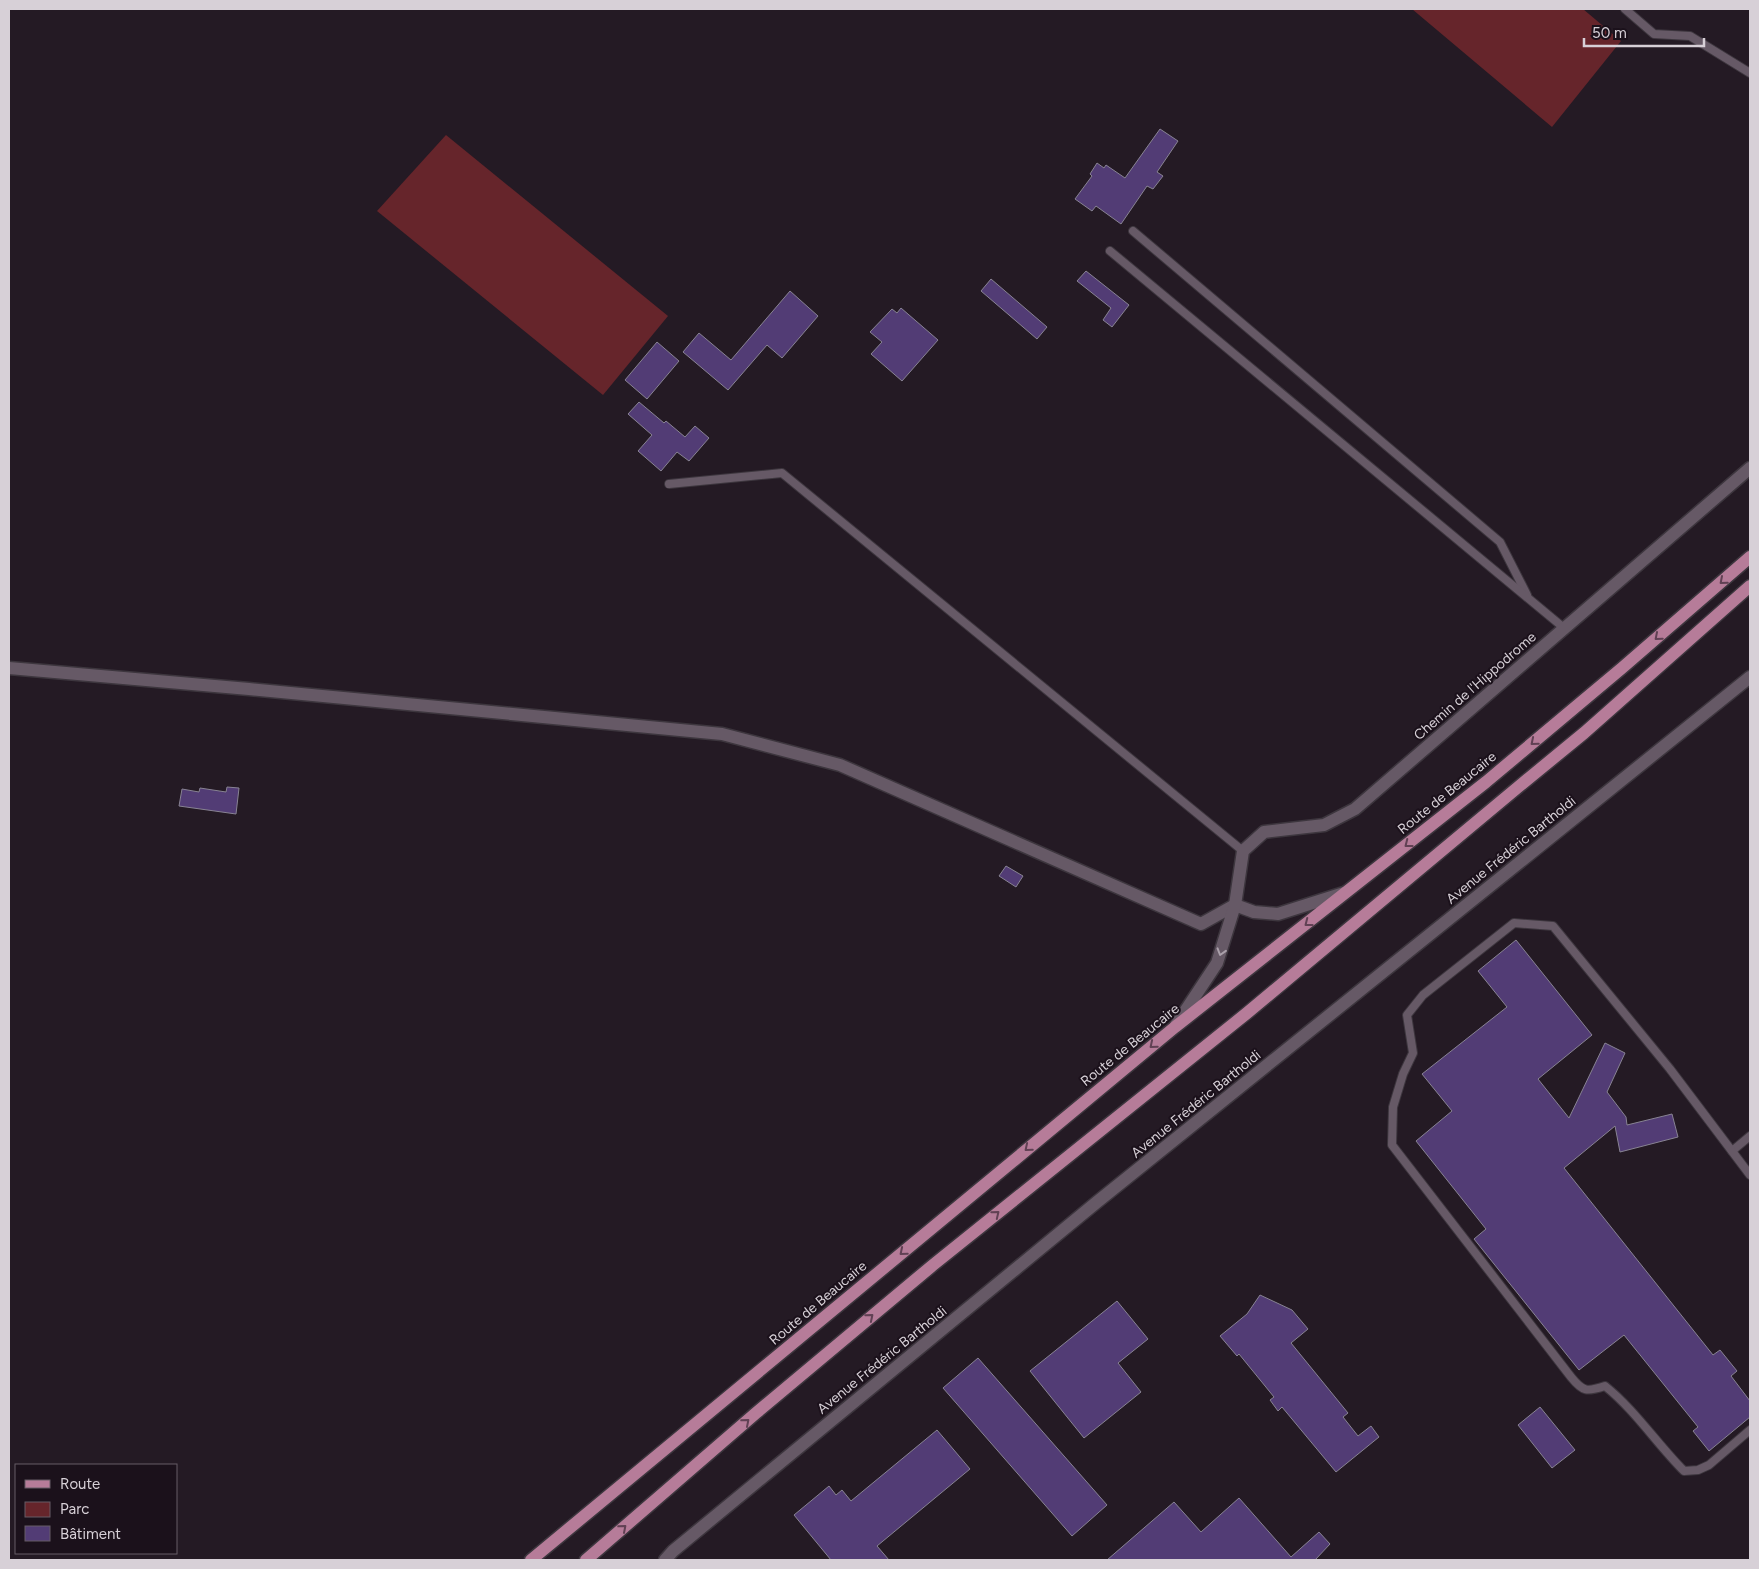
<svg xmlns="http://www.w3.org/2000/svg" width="1759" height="1569" font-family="Figtree,sans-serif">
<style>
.green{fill:#66252b}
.building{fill:#523c75;stroke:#888393}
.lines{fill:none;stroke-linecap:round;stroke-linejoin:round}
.service-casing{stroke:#3d363e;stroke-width:10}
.minor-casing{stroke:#3d363e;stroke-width:15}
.primary-casing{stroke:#3d363e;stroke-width:15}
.service{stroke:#665966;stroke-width:8}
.minor{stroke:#665966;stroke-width:12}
.primary{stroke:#b67c99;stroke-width:12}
.oneway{stroke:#614154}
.oneway2{stroke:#aaa0aa}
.labels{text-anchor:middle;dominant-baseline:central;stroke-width:4;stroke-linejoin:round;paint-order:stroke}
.street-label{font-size:14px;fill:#d7d0d7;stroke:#1b111b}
</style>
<rect width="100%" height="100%" fill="#241a24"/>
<!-- green -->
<g class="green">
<polygon points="1412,9 1583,9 1621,41 1552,127"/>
<polygon points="446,135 668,316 603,395 377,211"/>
</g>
<!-- building -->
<g class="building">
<polygon points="1160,129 1178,141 1157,172 1163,176 1153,189 1147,186 1121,224 1096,206 1092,211 1075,199 1092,176 1090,174 1097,163 1104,168 1106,165 1125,178"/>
<polygon points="1086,271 1129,305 1112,327 1103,320 1111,308 1077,281"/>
<polygon points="991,279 1047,327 1037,339 981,291"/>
<polygon points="790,291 818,316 782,358 767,345 728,390 683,352 699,333 731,360"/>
<polygon points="901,308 938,340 902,381 871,354 882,342 870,332 892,309 897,313"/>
<polygon points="657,342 679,361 647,399 625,380"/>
<polygon points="639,402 664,423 666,421 685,437 695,426 709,438 689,461 677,452 661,471 638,451 652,435 628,414"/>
<polygon points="227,787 239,788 236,814 179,806 182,789 199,792 200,788 226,792"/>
<polygon points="1006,866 1023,876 1016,887 999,876"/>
<polygon points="1516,940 1592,1035 1538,1079 1569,1118 1605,1043 1625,1053 1607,1092 1626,1117 1627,1125 1672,1114 1678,1137 1620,1152 1615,1126 1564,1168 1713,1355 1720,1350 1737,1371 1731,1376 1750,1401 1750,1417 1709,1451 1693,1431 1698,1427 1624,1335 1579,1370 1474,1239 1486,1229 1416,1141 1452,1111 1422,1074 1507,1007 1478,971"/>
<polygon points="1260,1295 1292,1310 1308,1329 1291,1343 1348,1413 1343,1417 1358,1436 1371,1426 1379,1437 1336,1472 1282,1407 1278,1411 1270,1400 1274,1397 1239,1354 1237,1356 1220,1336 1247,1314"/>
<polygon points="1117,1301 1148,1339 1118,1363 1141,1392 1084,1438 1030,1371"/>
<polygon points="978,1358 1107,1505 1072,1536 943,1388"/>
<polygon points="1540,1407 1575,1450 1552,1468 1518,1425"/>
<polygon points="937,1430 970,1469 877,1546 889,1560 831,1560 794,1515 829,1486 836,1495 842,1490 851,1501"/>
<polygon points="1239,1498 1291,1557 1319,1532 1330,1544 1315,1560 1107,1560 1174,1502 1201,1532"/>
</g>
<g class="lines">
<defs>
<g id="service">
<polyline points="1625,9 1654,34 1690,36 1750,73"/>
<polyline points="1133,231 1500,542 1527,595"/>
<polyline points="1110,251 1564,628"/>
<polyline points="669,484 782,473 1243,851"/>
<polyline points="1732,1151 1750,1136"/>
<path d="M1750 1175 1670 1069 1553 926 1514 923 1423 995 1407 1015 1413 1053 1403 1074 1393 1107 1392 1145 1571 1377C1583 1392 1587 1392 1605 1386 1635 1410 1657 1444 1684 1471L1698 1470 1709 1465 1750 1430"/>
</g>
<g id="minor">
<polyline points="9,668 249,689 722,734 840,765 1201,924 1235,905"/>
<polyline points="1235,905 1254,912 1278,914 1344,893"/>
<polyline points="1176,1025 1217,963 1235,905 1243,851 1264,832 1324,825 1355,809 1750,468"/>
<polyline points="665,1560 673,1551 1097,1202 1750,677"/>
</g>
<g id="primary">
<polyline points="531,1560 1175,1027 1486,782 1622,668 1750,557"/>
<polyline points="586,1560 756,1413 933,1265 1247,1013 1517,788 1584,733 1750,586"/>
</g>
</defs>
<!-- service casing -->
<use href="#service" class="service-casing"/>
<!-- minor casing -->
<use href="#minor" class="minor-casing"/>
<!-- primary casing -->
<use href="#primary" class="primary-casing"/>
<!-- service -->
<use href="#service" class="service"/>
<!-- minor -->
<use href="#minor" class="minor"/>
<!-- primary -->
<use href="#primary" class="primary"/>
</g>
<!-- one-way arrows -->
<defs><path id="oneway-chevron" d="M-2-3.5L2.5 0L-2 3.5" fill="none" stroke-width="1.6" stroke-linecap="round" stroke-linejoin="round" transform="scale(1.25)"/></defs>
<g class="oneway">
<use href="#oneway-chevron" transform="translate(1723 581) rotate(139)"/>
<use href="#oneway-chevron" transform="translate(1658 637) rotate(139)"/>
<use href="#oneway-chevron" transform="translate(1534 742) rotate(140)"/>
<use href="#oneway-chevron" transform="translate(1408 844) rotate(142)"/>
<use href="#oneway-chevron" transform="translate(1308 923) rotate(142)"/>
<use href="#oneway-chevron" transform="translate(1153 1045) rotate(140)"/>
<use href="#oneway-chevron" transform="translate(1028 1148) rotate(140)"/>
<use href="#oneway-chevron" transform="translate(996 1214) rotate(-39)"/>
<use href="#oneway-chevron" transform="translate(903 1252) rotate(140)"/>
<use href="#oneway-chevron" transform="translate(870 1317) rotate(-40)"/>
<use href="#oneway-chevron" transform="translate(746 1422) rotate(-41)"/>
<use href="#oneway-chevron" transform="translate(623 1528) rotate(-41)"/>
</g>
<use class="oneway2" href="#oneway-chevron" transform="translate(1221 952) rotate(107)"/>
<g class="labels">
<!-- street labels -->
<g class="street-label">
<text transform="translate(1475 686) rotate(-41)">Chemin de l'Hippodrome</text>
<text transform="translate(1447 793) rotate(-39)">Route de Beaucaire</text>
<text transform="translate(1511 850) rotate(-39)">Avenue Frédéric Bartholdi</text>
<text transform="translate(1130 1045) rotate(-39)">Route de Beaucaire</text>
<text transform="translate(1196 1104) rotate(-39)">Avenue Frédéric Bartholdi</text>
<text transform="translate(818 1303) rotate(-40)">Route de Beaucaire</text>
<text transform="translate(882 1360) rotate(-39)">Avenue Frédéric Bartholdi</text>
</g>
</g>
<!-- border -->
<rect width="1759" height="1569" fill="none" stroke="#d7d0d7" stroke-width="20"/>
<!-- legend -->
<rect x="15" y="1464" width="162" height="90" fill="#1b111b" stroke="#665d66"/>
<rect x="25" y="1480" width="25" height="8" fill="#b67c99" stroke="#665d66"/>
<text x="60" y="1489" font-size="15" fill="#d7d0d7">Route</text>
<rect x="25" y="1502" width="25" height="15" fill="#66252b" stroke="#665d66"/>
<text x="60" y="1514" font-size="15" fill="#d7d0d7">Parc</text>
<rect x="25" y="1526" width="25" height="15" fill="#523c75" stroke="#665d66"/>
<text x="60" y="1539" font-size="15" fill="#d7d0d7">Bâtiment</text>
<!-- scale -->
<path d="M1584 38v8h120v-8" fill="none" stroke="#d7d0d7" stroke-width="2.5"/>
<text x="1592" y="38" font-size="15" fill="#d7d0d7" stroke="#1b111b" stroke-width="4" paint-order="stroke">50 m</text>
</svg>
